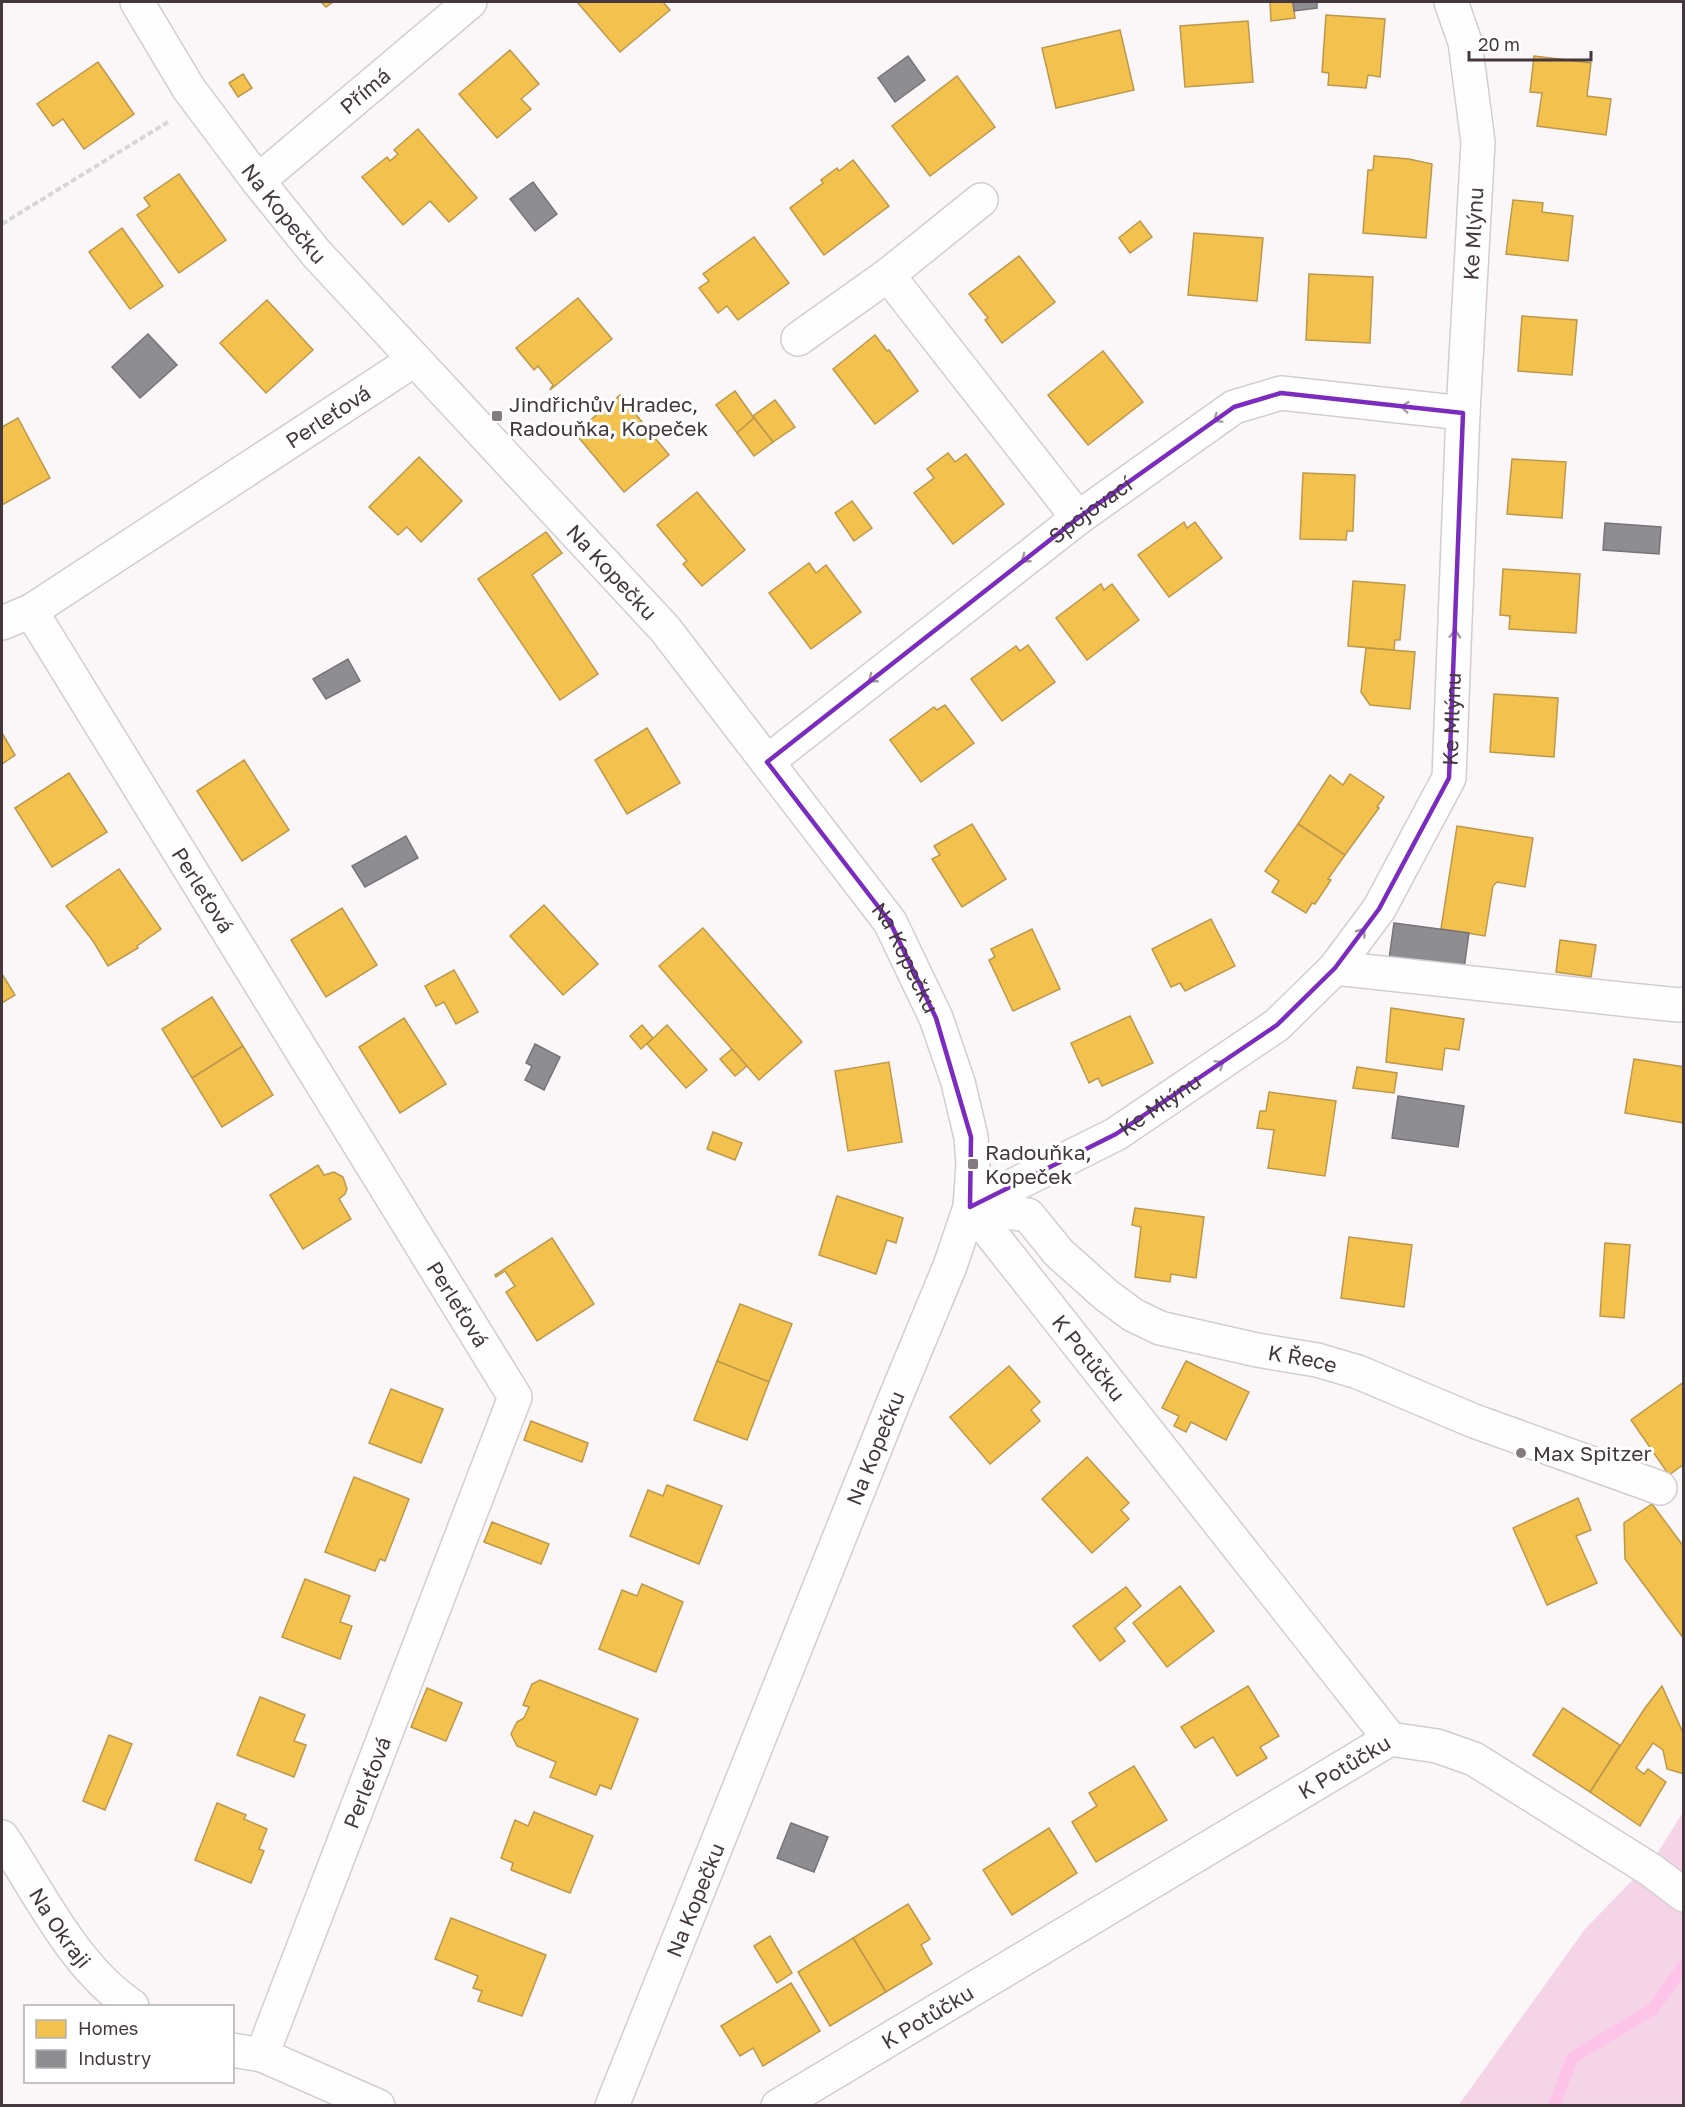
<svg xmlns="http://www.w3.org/2000/svg" width="1685" height="2107" font-family="'Golos Text',sans-serif">
<style>
.green{fill:#f5d4e8}
.homes{fill:#f2c14e;stroke:#be984a;stroke-width:1.5}
.industry{fill:#8d8d92;stroke:#777479;stroke-width:1.5}
.lines{fill:none;stroke-linecap:round;stroke-linejoin:round}
.stream{stroke:#fdc3e8;stroke-width:12}
.minor-casing{stroke:#d3cdd0;stroke-width:36}
.path{stroke:#d8d6d7;stroke-width:4;stroke-dasharray:6 3;stroke-linecap:butt}
.minor{stroke:#fefefe;stroke-width:33}
.oneway{stroke:#a19b9e}
.marked{fill:none;stroke:#7b2cbf;stroke-width:4.5;stroke-linejoin:round}
.poi-dot{fill:#847b80;stroke:#fff;stroke-width:2}
.labels{text-anchor:middle;dominant-baseline:central;stroke-width:6;stroke-linejoin:round;paint-order:stroke}
.street-label{font-size:21px;fill:#44383f;stroke:#fff}
.poi-label{font-size:21px;fill:#44383f;stroke:#fff;text-anchor:start}
</style>
<rect width="100%" height="100%" fill="#fbf7f9"/>
<!-- green -->
<polygon class="green" points="1683,1812 1683,2105 1458,2106 1585,1929 1655,1857"/>
<!-- homes -->
<g class="homes">
<polygon points="321,2 333,2 326,7"/>
<polygon points="577,2 663,2 670,10 620,52"/>
<polygon points="1270,2 1293,2 1295,18 1271,21"/>
<polygon points="1326,15 1385,19 1380,77 1368,75 1366,88 1328,85 1329,73 1322,72"/>
<polygon points="1248,21 1253,82 1185,87 1180,26"/>
<polygon points="1120,30 1134,90 1056,108 1042,48"/>
<polygon points="510,50 539,84 521,99 531,109 497,138 459,94"/>
<polygon points="1534,56 1591,63 1587,96 1611,99 1606,135 1537,126 1542,93 1530,92"/>
<polygon points="98,62 134,114 84,149 63,119 53,126 37,104"/>
<polygon points="243,74 252,88 238,97 229,83"/>
<polygon points="957,76 995,127 930,176 892,126"/>
<polygon points="418,129 477,198 449,222 430,201 403,225 362,177 387,157 390,161 398,154 394,150"/>
<polygon points="1374,156 1409,159 1432,164 1426,238 1363,233 1368,170 1373,170"/>
<polygon points="853,160 889,206 824,255 790,208 823,183 821,180 837,168 839,171"/>
<polygon points="179,174 226,240 179,273 137,215 150,206 144,198"/>
<polygon points="1513,200 1543,203 1542,212 1573,216 1568,261 1506,254"/>
<polygon points="1140,221 1152,237 1130,253 1119,238"/>
<polygon points="122,228 163,286 130,309 89,252"/>
<polygon points="1194,233 1263,238 1257,301 1188,295"/>
<polygon points="754,237 789,283 738,320 727,306 718,313 699,288 709,281 703,274"/>
<polygon points="1019,256 1055,302 1002,343 985,320 988,318 969,294"/>
<polygon points="1309,274 1373,277 1370,343 1306,340"/>
<polygon points="578,298 612,339 550,390 553,385 538,366 534,370 516,348"/>
<polygon points="267,300 313,350 266,393 220,343"/>
<polygon points="1522,316 1577,320 1572,375 1518,371"/>
<polygon points="875,335 887,351 889,350 918,391 875,424 833,369"/>
<polygon points="1103,351 1143,402 1088,445 1048,395"/>
<polygon points="735,391 754,418 737,433 716,405"/>
<polygon points="620,395 669,455 624,492 575,433"/>
<polygon points="775,400 795,427 773,442 753,416"/>
<polygon points="18,418 50,478 2,505 2,427"/>
<polygon points="754,418 773,442 754,456 737,433"/>
<polygon points="948,453 955,462 966,454 1004,504 953,544 914,493 934,478 927,469"/>
<polygon points="419,457 462,501 421,542 407,527 398,535 369,507"/>
<polygon points="1512,459 1566,462 1562,518 1507,514"/>
<polygon points="1303,473 1355,475 1353,531 1347,531 1346,540 1300,539"/>
<polygon points="697,492 745,550 702,586 683,564 687,561 657,525"/>
<polygon points="852,501 872,528 854,541 835,513"/>
<polygon points="1184,522 1187,528 1195,522 1222,558 1169,597 1138,555"/>
<polygon points="546,532 562,553 532,575 598,674 560,700 478,579"/>
<polygon points="809,563 816,573 826,565 861,612 811,649 769,593"/>
<polygon points="1503,569 1580,574 1576,633 1509,629 1510,616 1500,615"/>
<polygon points="1353,581 1405,585 1400,640 1395,640 1394,650 1348,646"/>
<polygon points="1101,584 1104,590 1112,584 1139,620 1087,660 1056,618"/>
<polygon points="1028,645 1055,682 1002,721 971,679 1016,646 1020,651"/>
<polygon points="1366,648 1415,652 1410,709 1370,705 1361,692"/>
<polygon points="1494,694 1558,698 1554,757 1490,752"/>
<polygon points="945,705 974,743 921,782 890,740 934,707 937,710"/>
<polygon points="647,728 680,783 627,814 595,760"/>
<polygon points="2,733 15,755 2,764"/>
<polygon points="244,760 289,830 242,861 197,791"/>
<polygon points="69,773 107,832 52,867 15,808"/>
<polygon points="1350,774 1384,797 1377,807 1379,808 1345,855 1298,824 1330,775 1343,785"/>
<polygon points="972,824 1006,879 962,907 932,859 940,855 934,846"/>
<polygon points="1298,824 1345,855 1328,879 1331,880 1315,904 1312,903 1306,913 1272,892 1279,881 1265,871"/>
<polygon points="1457,826 1533,838 1525,887 1497,882 1493,886 1485,936 1441,929"/>
<polygon points="119,869 161,929 137,946 138,948 108,966 93,941 66,906"/>
<polygon points="544,905 598,964 563,995 510,936"/>
<polygon points="342,908 377,965 326,997 291,940"/>
<polygon points="1211,919 1235,966 1185,991 1180,983 1171,987 1152,949"/>
<polygon points="703,928 802,1042 759,1080 659,966"/>
<polygon points="1032,929 1060,989 1013,1011 989,960 995,957 991,949"/>
<polygon points="1560,940 1596,945 1591,977 1556,972"/>
<polygon points="454,970 478,1012 456,1024 444,1002 436,1006 425,986"/>
<polygon points="2,974 15,995 2,1003"/>
<polygon points="212,997 243,1046 192,1078 162,1029"/>
<polygon points="1391,1008 1464,1019 1459,1050 1445,1048 1442,1070 1386,1062"/>
<polygon points="1130,1016 1153,1063 1102,1086 1098,1078 1089,1083 1071,1043"/>
<polygon points="404,1018 446,1084 400,1113 359,1047"/>
<polygon points="642,1025 653,1038 641,1049 630,1036"/>
<polygon points="667,1025 707,1070 686,1088 647,1044"/>
<polygon points="243,1046 273,1095 222,1127 192,1078"/>
<polygon points="732,1049 747,1066 735,1076 720,1059"/>
<polygon points="1634,1059 1684,1067 1684,1123 1625,1113"/>
<polygon points="889,1062 902,1142 848,1151 835,1071"/>
<polygon points="1357,1067 1397,1073 1394,1093 1353,1088"/>
<polygon points="1269,1092 1336,1101 1325,1176 1268,1168 1274,1130 1257,1128 1260,1111 1266,1111"/>
<polygon points="713,1132 742,1143 735,1160 707,1149"/>
<polygon points="318,1165 324,1175 334,1172 343,1177 347,1189 345,1194 339,1199 351,1219 303,1249 270,1195"/>
<polygon points="837,1196 903,1218 896,1243 887,1240 876,1274 819,1255"/>
<polygon points="1135,1208 1204,1217 1196,1278 1171,1274 1170,1282 1135,1277 1141,1227 1132,1225"/>
<polygon points="1349,1237 1412,1245 1404,1307 1341,1298"/>
<polygon points="552,1238 594,1304 537,1341 506,1292 515,1286 505,1271 496,1277 495,1275"/>
<polygon points="1605,1243 1630,1245 1624,1318 1600,1316"/>
<polygon points="740,1304 792,1324 769,1382 717,1361"/>
<polygon points="717,1361 769,1382 747,1440 694,1420"/>
<polygon points="1186,1361 1249,1392 1226,1440 1191,1422 1186,1432 1174,1426 1179,1416 1162,1408"/>
<polygon points="1009,1366 1040,1402 1031,1410 1040,1421 990,1464 950,1417"/>
<polygon points="1684,1382 1684,1464 1669,1475 1631,1420"/>
<polygon points="391,1389 443,1409 421,1463 369,1443"/>
<polygon points="531,1421 588,1443 582,1462 524,1440"/>
<polygon points="1087,1457 1129,1503 1121,1510 1129,1519 1092,1553 1042,1499"/>
<polygon points="354,1477 409,1499 385,1561 380,1559 375,1571 325,1552"/>
<polygon points="667,1485 722,1506 699,1564 630,1536 648,1490 663,1496"/>
<polygon points="1578,1498 1591,1530 1576,1536 1597,1583 1547,1605 1513,1528"/>
<polygon points="1652,1504 1684,1547 1684,1639 1625,1559 1624,1523"/>
<polygon points="492,1522 549,1544 541,1564 484,1542"/>
<polygon points="305,1579 350,1596 340,1622 352,1626 340,1659 282,1637"/>
<polygon points="642,1584 683,1602 656,1672 599,1649 622,1590 637,1596"/>
<polygon points="1180,1586 1214,1631 1167,1667 1133,1623"/>
<polygon points="1126,1587 1141,1606 1115,1628 1125,1641 1100,1661 1073,1626"/>
<polygon points="540,1680 638,1719 611,1789 600,1785 596,1795 550,1777 556,1762 517,1746 511,1734 517,1722 524,1718 529,1707 523,1705 532,1684"/>
<polygon points="1248,1686 1279,1736 1260,1747 1267,1758 1237,1776 1213,1737 1195,1748 1181,1727"/>
<polygon points="1662,1686 1684,1735 1684,1774 1667,1769 1663,1750 1653,1743 1636,1768 1644,1774 1648,1769 1666,1782 1640,1826 1590,1792 1645,1708"/>
<polygon points="427,1688 462,1703 446,1741 411,1727"/>
<polygon points="260,1697 305,1715 294,1741 306,1745 294,1777 237,1755"/>
<polygon points="1563,1708 1620,1745 1590,1792 1533,1755"/>
<polygon points="109,1735 132,1744 105,1810 83,1801"/>
<polygon points="1134,1766 1167,1820 1096,1862 1072,1822 1097,1806 1089,1793"/>
<polygon points="217,1803 246,1815 244,1819 267,1829 259,1849 264,1851 251,1883 195,1860"/>
<polygon points="534,1812 593,1836 570,1893 511,1870 513,1863 501,1858 515,1820 528,1826"/>
<polygon points="1049,1828 1077,1873 1012,1915 983,1870"/>
<polygon points="908,1904 930,1939 921,1945 932,1964 886,1992 853,1938"/>
<polygon points="451,1918 546,1955 522,2016 478,2001 482,1991 473,1988 478,1976 435,1959"/>
<polygon points="770,1936 792,1973 777,1983 754,1946"/>
<polygon points="853,1938 886,1992 830,2026 798,1972"/>
<polygon points="791,1983 820,2031 763,2066 753,2048 740,2056 721,2026"/>
</g>
<!-- industry -->
<g class="industry">
<polygon points="1293,2 1317,2 1317,8 1294,11"/>
<polygon points="908,56 925,80 895,102 878,78"/>
<polygon points="533,182 557,214 535,231 510,199"/>
<polygon points="148,334 177,365 140,398 112,367"/>
<polygon points="1605,523 1661,527 1659,554 1603,550"/>
<polygon points="348,659 360,681 326,699 313,679"/>
<polygon points="406,836 418,858 365,887 352,866"/>
<polygon points="1394,923 1469,933 1464,969 1389,959"/>
<polygon points="535,1044 560,1057 544,1090 525,1080 532,1066 526,1063"/>
<polygon points="1398,1096 1464,1106 1458,1147 1392,1138"/>
<polygon points="791,1823 828,1837 814,1872 777,1858"/>
</g>
<g class="lines">
<!-- stream -->
<polyline class="stream" points="1554,2106 1572,2058 1653,2009 1684,1965"/>
<defs>
<g id="minor">
<path id="s1" d="M137 2 189 89 258 181 316 253 665 629 890 922 936 1018 958 1082 971 1137 973 1164 970 1207 950 1266 894 1401 612 2106"/>
<path id="s2" d="M258 181 470 2"/>
<polyline points="888,275 1078,518"/>
<polyline points="798,339 888,275 981,200"/>
<polyline points="2,623 31,611"/>
<path id="s3" d="M767 762 1078 518 1234 407 1281 393 1463 413"/>
<polyline points="1335,968 1639,1001 1679,1005 1684,1004"/>
<path id="s4" d="M970 1207 1116 1134 1277 1025 1335 968 1379 909 1449 778 1463 413 1478 142 1465 42 1451 2"/>
<path id="s5" d="M970 1207 1028 1215 1059 1253 1106 1295 1133 1315 1160 1328 1257 1350 1317 1360 1358 1372 1474 1421 1660 1488"/>
<path id="s6" d="M970 1207 1390 1739"/>
<polyline points="1390,1739 1437,1746 1474,1759 1651,1870 1684,1895"/>
<path id="s7" d="M2 1837C41 1895 73 1966 132 2006"/>
<polyline points="232,2050 262,2055 378,2106"/>
<path id="s8" d="M262 2055 515 1397 31 611 414 360"/>
<path id="s9" d="M778 2106 1390 1739"/>
</g>
</defs>
<!-- minor casing -->
<use href="#minor" class="minor-casing"/>
<!-- path -->
<polyline class="path" points="2,224 168,122"/>
<!-- minor -->
<use href="#minor" class="minor"/>
</g>
<!-- one-way arrows -->
<defs><path id="oneway-chevron" d="M-2-3.5L2.5 0L-2 3.5" fill="none" stroke-width="1.6" stroke-linecap="round" stroke-linejoin="round" transform="scale(1.5)"/></defs>
<g class="oneway">
<use href="#oneway-chevron" transform="translate(1405 407) rotate(-174)"/>
<use href="#oneway-chevron" transform="translate(1217 419) rotate(145)"/>
<use href="#oneway-chevron" transform="translate(1025 559) rotate(142)"/>
<use href="#oneway-chevron" transform="translate(1455 634) rotate(-88)"/>
<use href="#oneway-chevron" transform="translate(872 679) rotate(142)"/>
<use href="#oneway-chevron" transform="translate(1362 932) rotate(-53)"/>
<use href="#oneway-chevron" transform="translate(1220 1064) rotate(-34)"/>
</g>
<!-- marked area -->
<path class="marked" d="M1281 393 1463 413 1449 778 1379 909 1335 968 1277 1025 1116 1134 970 1207 971 1137 936 1018 890 922 767 762 1078 518 1234 407Z"/>
<!-- markers -->
<g class="poi-dot">
<rect x="491" y="410" width="12" height="12" rx="3"/>
<rect x="967" y="1158" width="12" height="12" rx="3"/>
<circle cx="1521" cy="1453" r="6"/>
</g>
<g class="labels">
<!-- street labels -->
<g class="street-label">
<text stroke="none"><textPath href="#s2" startOffset="140">Přímá</textPath></text>
<text stroke="none"><textPath href="#s1" startOffset="258">Na Kopečku</textPath></text>
<text stroke="none"><textPath href="#s4" startOffset="1206">Ke Mlýnu</textPath></text>
<text stroke="none"><textPath href="#s8" startOffset="1983">Perleťová</textPath></text>
<text stroke="none"><textPath href="#s3" startOffset="410">Spojovací</textPath></text>
<text stroke="none"><textPath href="#s1" startOffset="744">Na Kopečku</textPath></text>
<text stroke="none"><textPath href="#s4" startOffset="720">Ke Mlýnu</textPath></text>
<text transform="translate(203 890) rotate(58)">Perleťová</text>
<text stroke="none"><textPath href="#s1" startOffset="1230">Na Kopečku</textPath></text>
<text stroke="none"><textPath href="#s4" startOffset="216">Ke Mlýnu</textPath></text>
<text transform="translate(458 1304) rotate(58)">Perleťová</text>
<text stroke="none"><textPath href="#s6" startOffset="192">K Potůčku</textPath></text>
<text stroke="none"><textPath href="#s5" startOffset="380">K Řece</textPath></text>
<text transform="translate(875 1448) rotate(-68)">Na Kopečku</text>
<text stroke="none"><textPath href="#s9" startOffset="660">K Potůčku</textPath></text>
<text stroke="none"><textPath href="#s8" startOffset="292">Perleťová</textPath></text>
<text transform="translate(695 1900) rotate(-68)">Na Kopečku</text>
<text stroke="none"><textPath href="#s7" startOffset="108">Na Okraji</textPath></text>
<text stroke="none"><textPath href="#s9" startOffset="174">K Potůčku</textPath></text>
</g>
<!-- poi labels -->
<g class="poi-label">
<text x="509" y="404">Jindřichův Hradec,<tspan x="509" dy="24">Radouňka, Kopeček</tspan></text>
<text x="985" y="1152">Radouňka,<tspan x="985" dy="24">Kopeček</tspan></text>
<text x="1533" y="1453">Max Spitzer</text>
</g>
</g>
<!-- border -->
<rect width="1685" height="2107" fill="none" stroke="#44383f" stroke-width="6"/>
<!-- legend -->
<rect x="24" y="2005" width="210" height="78" fill="#ffffff" stroke="#b4afb2" stroke-width="1.5"/>
<rect x="36" y="2020" width="30" height="18" fill="#f2c14e" stroke="#b4afb2" stroke-width="1.5"/>
<text x="78" y="2035" font-size="18" fill="#44383f">Homes</text>
<rect x="36" y="2050" width="30" height="18" fill="#8d8d92" stroke="#b4afb2" stroke-width="1.5"/>
<text x="78" y="2065" font-size="18" fill="#44383f">Industry</text>
<!-- scale -->
<path d="M1469 51v9h122v-9" fill="none" stroke="#44383f" stroke-width="3"/>
<text x="1478" y="51" font-size="18" fill="#44383f" stroke="#ffffff" stroke-width="4.5" paint-order="stroke">20 m</text>
</svg>
